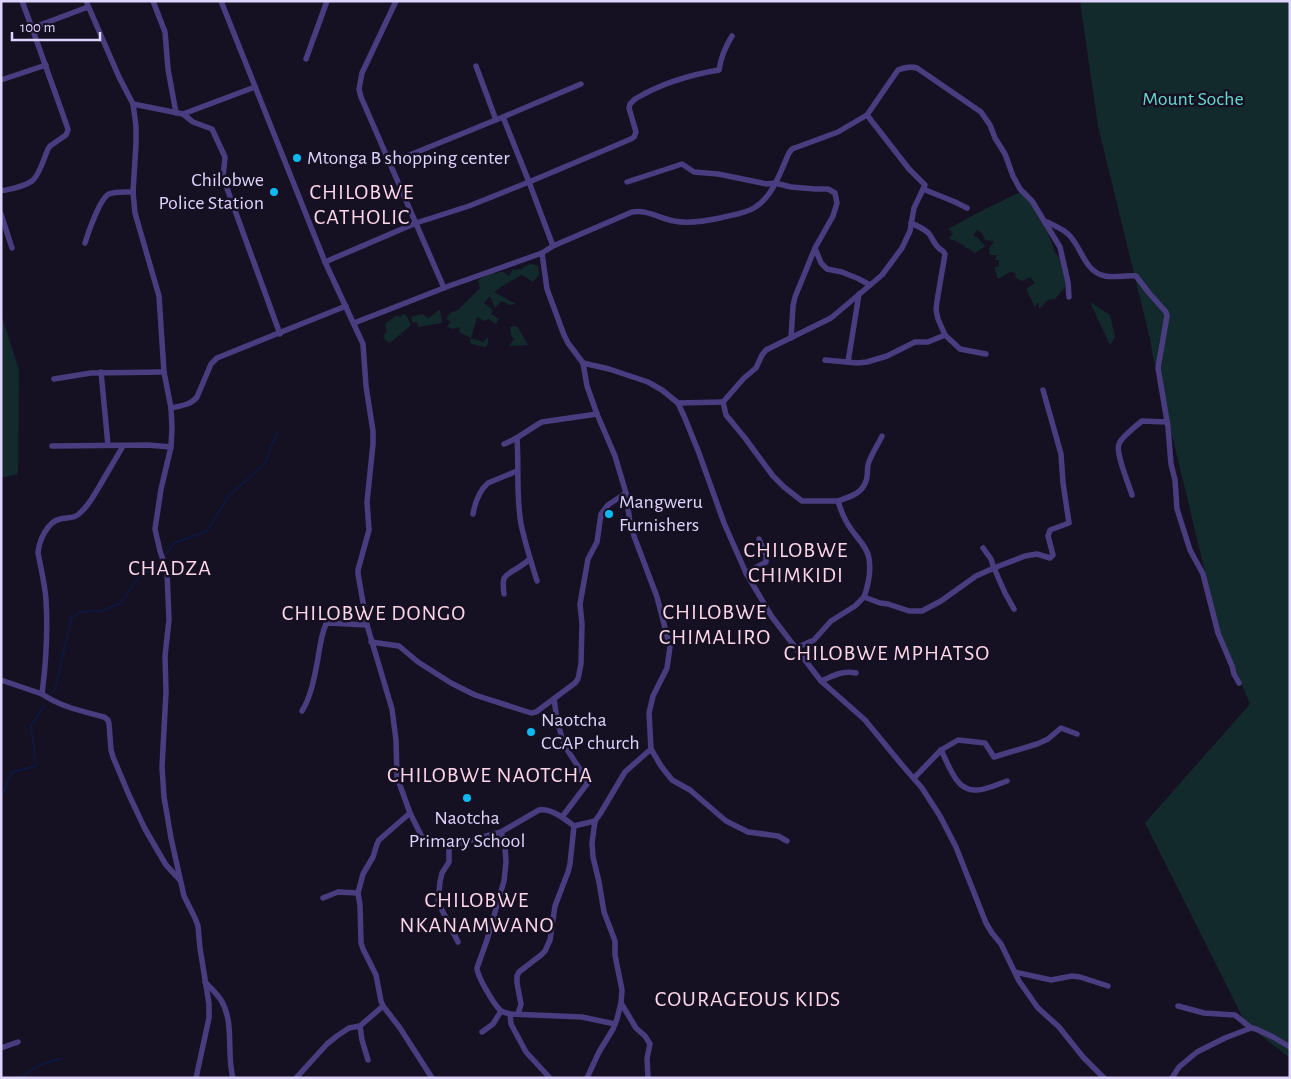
<svg xmlns="http://www.w3.org/2000/svg" width="1291" height="1079" font-family="'Alegreya Sans',sans-serif">
<style>
.green{fill:#132a2d}
.lines{fill:none;stroke-linecap:round;stroke-linejoin:round}
.stream{stroke:#0d183f;stroke-width:2}
.minor{stroke:#493d80;stroke-width:5.5}
.poi-dot{fill:#0db9f0;stroke:#161023;stroke-width:2}
.labels{text-anchor:middle;dominant-baseline:central;stroke-width:5;stroke-linejoin:round;paint-order:stroke}
.park-label{font-size:20px;fill:#64d9cd;stroke:#161023}
.poi-label{font-size:20px;fill:#dfd4fd;stroke:#161023;text-anchor:start}
.quarter-label{font-size:22px;letter-spacing:1px;fill:#fdd6e9;stroke:#161023}
</style>
<rect width="100%" height="100%" fill="#161023"/>
<!-- green -->
<g class="green">
<polygon points="1080,1 1290,1 1290,1058 1246,1024 1145,823 1250,704 1219,630 1152,352 1151,343 1098,126"/>
<polygon points="1025,190 1033,198 1048,232 1055,253 1062,260 1066,275 1065,287 1055,299 1048,300 1039,309 1038,302 1035,307 1026,289 1035,283 1030,277 1023,281 1016,278 1015,273 1010,272 998,279 994,267 999,266 999,260 995,260 997,255 990,255 989,249 994,241 985,240 982,233 977,230 973,236 978,238 985,246 975,253 970,249 965,248 965,246 956,241 949,239 953,233 948,229 985,209"/>
<path d="M531 264 538 266 539 275 533 282 522 275 507 283 494 292 516 304 510 305 501 301 498 305 495 308 490 296 484 303 493 310 491 314 499 319 496 324 489 319 484 321 477 317 471 338 483 342 488 337V344L486 347C480 347 477 344 471 344L470 341 471 338 459 332 460 327 453 329 447 327 451 321 446 319 450 313 458 310 480 288 478 280 494 271 496 274 499 272H504L509 276 513 269 515 270 522 269 523 267Z"/>
<polygon points="1090,302 1110,315 1115,337 1110,345"/>
<polygon points="440,309 442,323 418,327 417,323 412,322 411,317 422,314 429,318"/>
<polygon points="1,311 2,317 19,370 18,474 1,478"/>
<polygon points="403,314 406,315 411,325 390,343 385,340 383,336 387,332 385,326 386,323 397,315 400,317"/>
<polygon points="517,326 528,345 509,346 514,339 511,335 510,327"/>
</g>
<g class="lines">
<!-- stream -->
<g class="stream">
<polyline points="164,557 174,543 207,531 228,497 265,463 277,432"/>
<polyline points="52,693 55,689 71,619 79,612 102,611 121,603 138,578 158,566 162,561"/>
<polyline points="1,797 12,772 36,766 31,726 44,706"/>
<path d="M22 1078C33 1066 46 1062 61 1059"/>
</g>
<!-- minor -->
<g class="minor">
<polyline points="22,1 32,28"/>
<polyline points="86,1 119,77 133,104 136,126 136,144 133,192 135,213 159,296 164,372 171,408 172,428 171,447 161,489 155,529 160,551 167,572 169,620 165,656 166,692 162,767 164,797 171,838 184,896 195,918 198,926 200,948 209,1004 209,1018 196,1078"/>
<polyline points="153,1 165,32 168,69 176,113"/>
<path d="M221 1 325 262 363 344 366 386 373 431V444L367 502 369 530 358 570V574L367 625 392 709 396 740 397 777 410 813 422 837 426 841 435 844 449 846 501 832 539 810C551 808 565 819 574 826L595 821 600 814 625 772 651 749"/>
<polyline points="396,1 362,73 359,89 361,97 444,288"/>
<polyline points="306,59 327,1"/>
<polyline points="476,66 496,120"/>
<polyline points="1,80 46,65"/>
<polyline points="133,104 183,114 255,87"/>
<polyline points="183,114 193,122 212,129 225,157 223,177 233,205 280,334"/>
<polyline points="503,117 529,182 553,246"/>
<polyline points="390,163 503,117 581,84"/>
<polyline points="627,182 682,164 694,172 718,174 767,184 775,183 791,187 815,189 828,189 835,193 837,203 833,216 815,248 795,297 793,306 791,338"/>
<polyline points="923,189 955,202 967,208"/>
<path d="M1 191C11 189 24 187 32 181 39 176 44 158 48 149L50 146 66 135 68 130 67 126 32 28 88 7"/>
<polyline points="1,214 12,248"/>
<path d="M1047 222C1055 226 1064 229 1070 236 1082 249 1085 272 1105 276 1115 278 1126 275 1136 276L1149 293 1166 312 1167 316 1158 368 1168 427 1171 464 1175 480 1177 509 1190 550 1203 574 1218 633 1232 666 1234 674 1239 683"/>
<path d="M911 223C917 226 926 229 930 235 934 241 935 247 943 251L945 254 937 301 936 310 938 319 945 335 960 349 986 354"/>
<path d="M85 243C88 233 100 198 109 194 116 191 125 192 133 192"/>
<polyline points="815,248 821,263 827,269 842,272 859,279 870,285"/>
<polyline points="542,253 547,289 564,335 568,343 583,363 609,369 648,382 662,390 678,403 684,416 699,453 724,523 746,573 772,617 821,681 865,720 902,765 922,788 940,816 956,847 986,923 992,933 1001,944 1019,981 1038,1008 1059,1027 1083,1057 1104,1078"/>
<path d="M325 262 416 223 469 206 529 182 631 139 634 137 636 132 629 108 630 104 635 99C662 83 688 75 719 70 721 57 725 47 732 36"/>
<path d="M354 323 449 286 542 253 553 246 632 212C646 209 661 219 674 221 689 224 706 221 720 218 731 215 744 214 754 208 773 197 780 172 789 153L792 149 838 132 867 115 898 70C905 67 910 66 917 68L981 112 990 125 995 138 1005 154 1013 176 1020 189 1032 201 1060 247 1068 282 1069 297"/>
<polyline points="825,360 857,363 867,362 887,356 915,342 928,342 945,335"/>
<polyline points="848,362 859,294"/>
<polyline points="583,363 587,386 597,414 615,456 626,493 630,523 634,536 657,597 670,647 667,668 653,696 649,713 651,749 661,766 672,780 690,790 726,821 748,832 778,836 787,841"/>
<polyline points="101,372 108,445"/>
<polyline points="54,379 91,373 164,372"/>
<polyline points="678,403 723,402"/>
<path d="M171 408C180 406 191 405 197 397L211 364 217 358 346 306"/>
<path d="M517 438C519 467 516 496 521 524 525 543 531 562 537 581"/>
<path d="M504 444C518 439 529 429 542 422L597 414"/>
<polyline points="52,446 148,445 171,447"/>
<path d="M1132 495C1129 485 1115 452 1119 444 1121 438 1137 425 1142 421L1167 422"/>
<polyline points="838,501 802,501 784,487 773,476 745,438 726,415 723,402 744,378 756,368 762,355 766,350 831,318 882,275 902,248 910,231 914,208 925,185 909,169 867,115"/>
<path d="M473 514C475 502 479 491 488 483L517 471"/>
<polyline points="983,548 991,559 994,568 1025,556 1037,554 1050,558 1053,555 1048,536 1050,530 1069,523 1063,483 1061,454 1043,390"/>
<polyline points="746,573 766,562 766,555 759,539"/>
<path d="M504 594C502 578 502 577 516 569 521 566 525 563 530 559"/>
<path d="M864 597C868 586 871 571 869 559 868 548 857 538 851 529 845 521 841 511 838 501 849 497 862 494 866 481 868 476 867 470 868 465 870 456 878 445 882 436"/>
<polyline points="864,597 880,603 888,604 909,611 922,611 941,601 976,576 994,568 1005,593 1014,609"/>
<polyline points="371,642 399,646 418,662 451,683 475,695 531,713 536,712 575,683 578,679 581,664 582,624 580,604 588,559 597,542 601,514 608,505 626,493"/>
<polyline points="796,648 814,640 831,621 855,606 864,597"/>
<path d="M1 680 42 694C46 663 48 631 46 600 45 584 41 569 38 553 39 541 47 522 60 519 68 517 75 519 81 512 89 505 94 495 99 487 107 473 115 460 123 446"/>
<path d="M821 681C833 676 843 670 856 673"/>
<path d="M42 694C61 707 82 711 104 717L108 720 109 724 111 750 113 757 129 795 145 829 166 865 180 880"/>
<path d="M554 699C556 716 559 733 566 748L587 780V784L562 817"/>
<path d="M302 711C311 697 315 675 318 658 320 647 321 635 326 624L330 623 367 625"/>
<path d="M941 750C949 765 956 792 977 790 987 790 998 784 1007 781"/>
<polyline points="914,778 941,750 958,740 985,743 994,757 1037,744 1048,739 1061,728 1077,734"/>
<polyline points="410,813 379,840 377,844 373,857 363,874 358,893 360,905 361,943 363,949 376,975 381,1001 383,1006 400,1028 432,1078"/>
<path d="M501 832 505 847 506 862 504 881 487 940 477 968C477 976 493 1003 500 1010 502 1012 506 1013 510 1014L582 1017 615 1024"/>
<polyline points="449,846 449,862 442,873 440,882 438,902 458,942"/>
<polyline points="323,898 338,892 358,893"/>
<polyline points="1015,972 1051,980 1072,976 1080,977 1108,986"/>
<path d="M205 982C211 988 217 994 221 1000 235 1023 226 1053 233 1078"/>
<polyline points="621,1003 636,1028 645,1036 650,1044 647,1058 648,1078"/>
<polyline points="1178,1006 1204,1013 1235,1015 1251,1028"/>
<polyline points="510,1014 511,1024 526,1052 550,1078"/>
<polyline points="518,1014 521,1004 517,983 517,976 519,972 541,955 545,951 550,940 555,906 568,872 570,864 574,826"/>
<polyline points="360,1026 362,1040 368,1060"/>
<polyline points="482,1032 493,1024 501,1011"/>
<polyline points="1,1048 18,1042"/>
<polyline points="296,1078 327,1044 337,1036 349,1028 360,1026 383,1006"/>
<polyline points="587,1078 599,1052 613,1029 617,1019 621,1003 622,990 615,955 615,941 604,912 599,882 593,857 592,843 595,821"/>
<polyline points="1172,1078 1179,1067 1197,1052 1225,1038 1251,1028 1256,1029 1273,1037 1290,1047"/>
</g>
</g>
<!-- markers -->
<g class="poi-dot">
<circle cx="297" cy="158" r="5"/>
<circle cx="274" cy="192" r="5"/>
<circle cx="609" cy="514" r="5"/>
<circle cx="531" cy="732" r="5"/>
<circle cx="467" cy="798" r="5"/>
</g>
<g class="labels">
<!-- park labels -->
<g class="park-label">
<text x="1193" y="99">Mount Soche</text>
</g>
<!-- poi labels -->
<g class="poi-label">
<text x="307" y="158">Mtonga B shopping center</text>
<text x="264" y="180" text-anchor="end">Chilobwe<tspan x="264" dy="23">Police Station</tspan></text>
<text x="619" y="502">Mangweru<tspan x="619" dy="23">Furnishers</tspan></text>
<text x="541" y="720">Naotcha<tspan x="541" dy="23">CCAP church</tspan></text>
<text x="467" y="818" text-anchor="middle">Naotcha<tspan x="467" dy="23">Primary School</tspan></text>
</g>
<!-- quarter labels -->
<g class="quarter-label">
<text x="362" y="192">CHILOBWE<tspan x="362" dy="25">CATHOLIC</tspan></text>
<text x="796" y="550">CHILOBWE<tspan x="796" dy="25">CHIMKIDI</tspan></text>
<text x="170" y="568">CHADZA</text>
<text x="715" y="612">CHILOBWE<tspan x="715" dy="25">CHIMALIRO</tspan></text>
<text x="374" y="613">CHILOBWE DONGO</text>
<text x="887" y="653">CHILOBWE MPHATSO</text>
<text x="490" y="775">CHILOBWE NAOTCHA</text>
<text x="477" y="900">CHILOBWE<tspan x="477" dy="25">NKANAMWANO</tspan></text>
<text x="748" y="999">COURAGEOUS KIDS</text>
</g>
</g>
<!-- border -->
<rect width="1291" height="1079" fill="none" stroke="#dfd4fd" stroke-width="5"/>
<!-- scale -->
<path d="M12 32v8h88v-8" fill="none" stroke="#dfd4fd" stroke-width="2.5"/>
<text x="20" y="32" font-size="15" fill="#dfd4fd" stroke="#161023" stroke-width="4" paint-order="stroke">100 m</text>
</svg>
